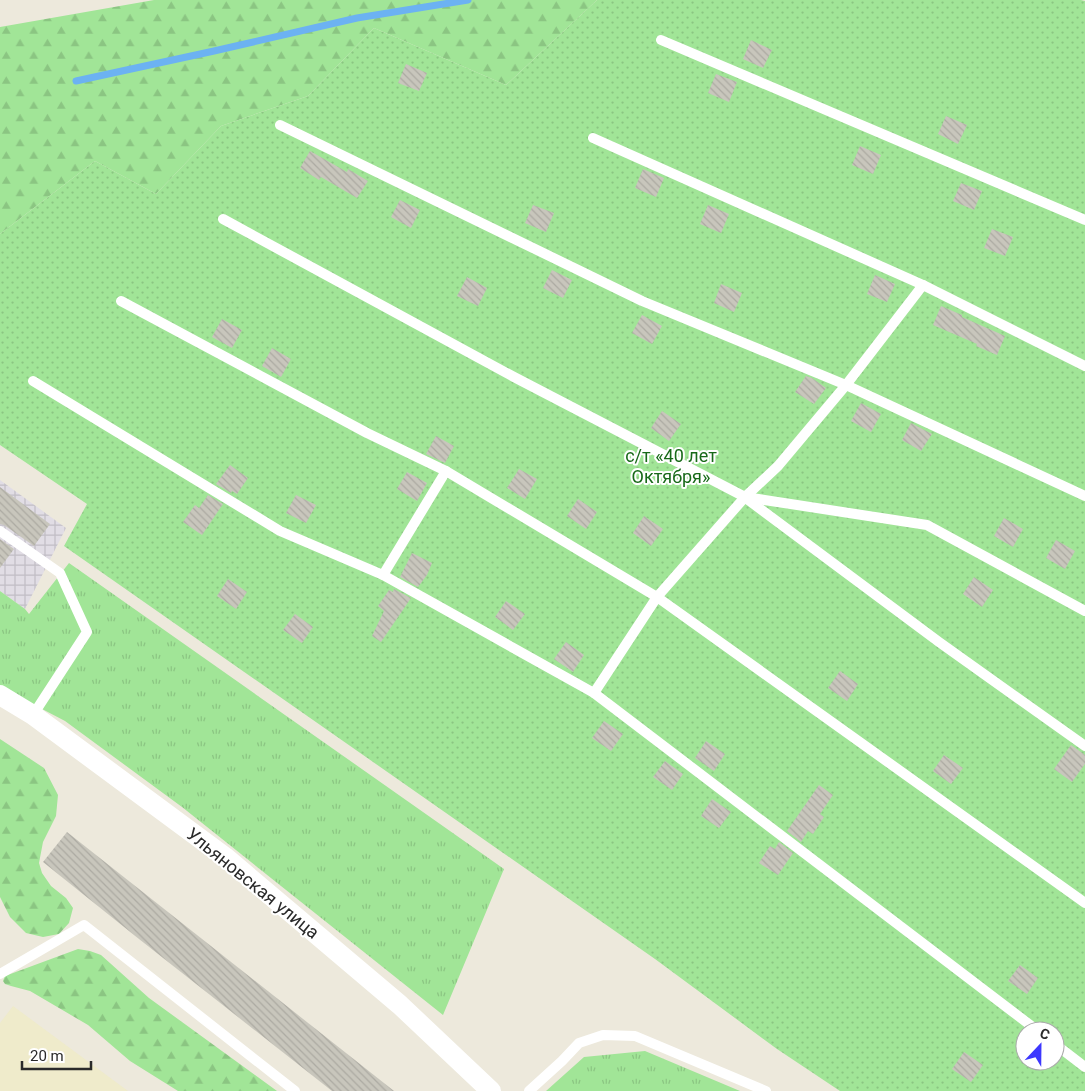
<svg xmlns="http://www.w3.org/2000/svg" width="1085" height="1091" font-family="Roboto,sans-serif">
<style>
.industrial{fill:url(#industrial-grid)}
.education{fill:#efebcb}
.grass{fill:url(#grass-tufts)}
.forest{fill:url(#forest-firs)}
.garden{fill:url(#garden-dots);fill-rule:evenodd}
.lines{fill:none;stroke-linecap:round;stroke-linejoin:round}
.stream{stroke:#6cb2f2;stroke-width:7}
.building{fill:url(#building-back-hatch)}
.service{stroke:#fff;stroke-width:10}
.minor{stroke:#fff;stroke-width:20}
.labels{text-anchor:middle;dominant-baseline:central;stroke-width:4;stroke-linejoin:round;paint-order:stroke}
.park-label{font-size:18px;fill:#186a19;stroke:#fff}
.street-label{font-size:18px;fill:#2a2a2a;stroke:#fff}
</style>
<defs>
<pattern id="industrial-grid" width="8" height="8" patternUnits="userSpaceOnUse" patternTransform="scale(1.25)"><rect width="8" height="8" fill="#e1dde5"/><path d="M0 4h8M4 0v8" fill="none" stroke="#c1bec5"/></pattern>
<pattern id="grass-tufts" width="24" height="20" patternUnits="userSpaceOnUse" patternTransform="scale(1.25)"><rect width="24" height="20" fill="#a1e597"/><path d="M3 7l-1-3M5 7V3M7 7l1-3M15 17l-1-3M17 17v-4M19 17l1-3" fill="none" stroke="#8bc582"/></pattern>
<pattern id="forest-firs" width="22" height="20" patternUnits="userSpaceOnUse" patternTransform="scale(1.25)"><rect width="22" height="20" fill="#a1e597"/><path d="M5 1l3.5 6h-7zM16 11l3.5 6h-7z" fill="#8bc582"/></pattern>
<pattern id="garden-dots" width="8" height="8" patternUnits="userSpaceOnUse" patternTransform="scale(1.25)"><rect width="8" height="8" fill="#a1e597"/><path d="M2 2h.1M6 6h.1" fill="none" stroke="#8bc582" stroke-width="1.8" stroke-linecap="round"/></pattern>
<pattern id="building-back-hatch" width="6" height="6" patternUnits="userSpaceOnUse" patternTransform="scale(1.25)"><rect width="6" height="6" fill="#c8c6bc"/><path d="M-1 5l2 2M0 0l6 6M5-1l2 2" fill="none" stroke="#acaaa2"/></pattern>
</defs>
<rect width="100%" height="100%" fill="#ede9dc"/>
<!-- industrial -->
<polygon class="industrial" points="0,480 66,528 25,609 0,591"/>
<!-- education -->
<polygon class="education" points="13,1006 128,1091 0,1091 0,1023"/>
<!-- grass -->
<g class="grass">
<polygon points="69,563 504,869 443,1015 182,807 65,721 0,687 0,591 25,609 29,614"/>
<polygon points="645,1051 740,1091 546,1091 584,1057"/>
</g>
<!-- forest -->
<g class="forest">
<polygon points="154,0 597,0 506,85 374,28 308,96 221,126 156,194 95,161 0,234 0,27"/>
<polygon points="0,739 44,768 58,795 56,816 43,842 39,863 42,873 51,886 66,898 73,908 69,923 59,934 43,937 26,933 10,917 0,897"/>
<polygon points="78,949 90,951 101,955 149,998 277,1091 178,1091 130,1061 88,1025 30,991 11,986 5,984 3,981 5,976"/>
</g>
<!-- garden -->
<path class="garden" d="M597 0H1081L1085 1V1091H840L777 1049 655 959 64 546 87 504 0 445V234L95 161 156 194 221 126 308 96 374 28 506 85ZM1025 1031H1055V1061H1025Z"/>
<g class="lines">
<!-- stream -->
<polyline class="stream" points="76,81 214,51 357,18 468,0"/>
</g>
<!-- building -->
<g class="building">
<polygon points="751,40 772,50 763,68 743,59"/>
<polygon points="406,64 427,73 419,91 398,83"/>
<polygon points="716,74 737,82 729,102 708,93"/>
<polygon points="946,116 967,125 958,144 938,134"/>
<polygon points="860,146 881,155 873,174 852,165"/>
<polygon points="310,151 347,172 348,169 368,181 357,198 321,177 319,180 300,168"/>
<polygon points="643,169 664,178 656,197 635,188"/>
<polygon points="961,183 982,191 974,210 953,201"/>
<polygon points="400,200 420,210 411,228 391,217"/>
<polygon points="533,205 554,213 546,232 525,223"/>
<polygon points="708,205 729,214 721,233 700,224"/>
<polygon points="992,229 1013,237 1005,256 984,248"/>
<polygon points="552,270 572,280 563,298 543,288"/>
<polygon points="875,275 895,284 887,302 867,294"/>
<polygon points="467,277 487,288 478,306 457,296"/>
<polygon points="721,284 742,293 734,312 714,303"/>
<polygon points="941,306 962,315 962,317 1005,336 997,355 976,346 977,344 933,325"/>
<polygon points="642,315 662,326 652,344 632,333"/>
<polygon points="222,319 242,330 232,348 212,337"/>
<polygon points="272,348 291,359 281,377 262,366"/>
<polygon points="806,376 812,378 826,388 814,404 795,392"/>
<polygon points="861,403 881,414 871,432 851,421"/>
<polygon points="662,411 681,424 669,441 651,428"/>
<polygon points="911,423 932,434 921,451 902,440"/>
<polygon points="436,436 454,446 445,463 426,454"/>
<polygon points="230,465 248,478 237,494 232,491 231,493 216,484"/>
<polygon points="519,469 537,479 525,499 507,488"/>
<polygon points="407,472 427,483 417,501 397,489"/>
<polygon points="0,487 50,524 34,546 4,525 0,524"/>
<polygon points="208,495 223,504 202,535 183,522 195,505 199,508"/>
<polygon points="296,495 316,505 306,523 286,513"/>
<polygon points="578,499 597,512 586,529 567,516"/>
<polygon points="644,516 663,529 651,546 633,533"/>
<polygon points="1004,518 1023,529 1013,547 994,536"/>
<polygon points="0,539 14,549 0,568"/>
<polygon points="1056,540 1075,551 1065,569 1046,558"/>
<polygon points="412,553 432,563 427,575 418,587 400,577"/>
<polygon points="974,577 993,590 982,607 963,594"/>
<polygon points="228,579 247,592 236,609 217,596"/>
<polygon points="394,589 411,598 381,642 372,636 384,611 378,606 389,590 393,592"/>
<polygon points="506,601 525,614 513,630 495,617"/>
<polygon points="295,614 313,627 302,643 283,630"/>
<polygon points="566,642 584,655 573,672 554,659"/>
<polygon points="840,671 858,684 847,701 828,688"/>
<polygon points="604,721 623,734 611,751 592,738"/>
<polygon points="706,741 725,754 714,771 695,758"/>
<polygon points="1071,745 1085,755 1085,764 1072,782 1054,769"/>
<polygon points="944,755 963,768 951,784 933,771"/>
<polygon points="665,761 683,774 672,790 653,777"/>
<polygon points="819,785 833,795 820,814 824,817 813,834 808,831 801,842 787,831"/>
<polygon points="712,799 731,812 719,828 701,816"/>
<polygon points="67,832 394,1091 332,1091 139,939 43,862"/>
<polygon points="779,842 793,853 778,875 759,863 770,846 775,849"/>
<polygon points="1020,965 1038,978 1027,994 1008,981"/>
<polygon points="964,1052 983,1065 971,1082 952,1069"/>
</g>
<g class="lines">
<!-- service -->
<g class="service">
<polyline points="661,40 1085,220"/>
<polyline points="280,125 642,301 846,385 1085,496"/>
<polyline points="593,138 923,285 1085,366"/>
<polyline points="223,219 514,377 745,497 927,525 1085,611"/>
<polyline points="121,301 367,433 446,471 657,597 1085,903"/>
<polyline points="33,381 280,531 383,575 594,693 1038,1031"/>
<polyline points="747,499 939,642 1085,746"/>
<polyline points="0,531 60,573 87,632 33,715"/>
<polyline points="383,575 446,471"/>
<polyline points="594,693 657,597 745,497 778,466 846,385 923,285"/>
<polyline points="0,974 84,925 295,1091"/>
<polyline points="1055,1044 1085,1067"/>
<polyline points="529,1091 562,1061 579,1043 603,1035 635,1036 766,1091"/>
</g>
<!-- minor -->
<polyline class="minor" points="0,695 33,715 225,857 400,1005 491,1091"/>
</g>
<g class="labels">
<!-- park labels -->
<g class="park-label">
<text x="671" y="455">с/т «40 лет<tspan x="671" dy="21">Октября»</tspan></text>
</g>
<!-- street labels -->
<g class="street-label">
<text transform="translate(253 883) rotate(39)">Ульяновская улица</text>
</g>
</g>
<!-- north arrow -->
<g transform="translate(1040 1046) rotate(22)"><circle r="24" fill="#ffffff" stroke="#aaaaaa"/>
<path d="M0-4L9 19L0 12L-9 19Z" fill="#3d37fe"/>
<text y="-8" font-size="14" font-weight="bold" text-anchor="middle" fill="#2a2a2a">С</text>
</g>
<!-- scale -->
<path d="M22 1061v8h69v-8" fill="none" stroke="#2a2a2a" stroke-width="2.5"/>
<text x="30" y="1061" font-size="15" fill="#2a2a2a" stroke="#ffffff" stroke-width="4" paint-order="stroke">20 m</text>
</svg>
